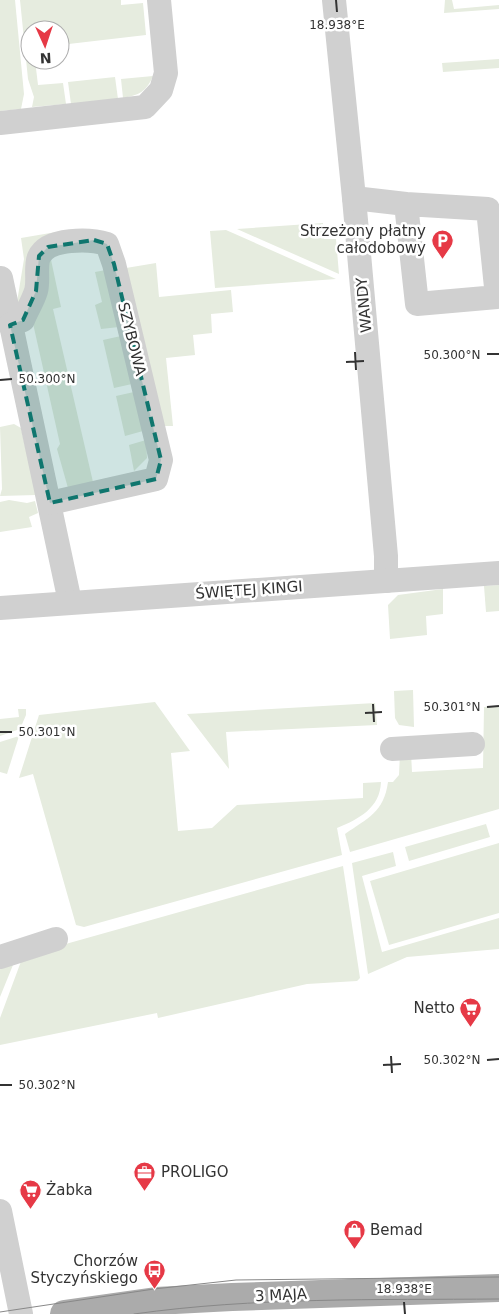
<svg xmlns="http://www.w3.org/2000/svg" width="499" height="1314" font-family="'DejaVu Sans',sans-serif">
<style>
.green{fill:#e6ecdf}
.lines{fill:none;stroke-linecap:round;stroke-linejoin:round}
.minor{stroke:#d0d0d0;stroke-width:24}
.major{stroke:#ababab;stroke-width:28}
.tram{stroke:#888;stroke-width:1}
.marked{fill:#0f766e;fill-opacity:0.2;stroke:#0f766e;stroke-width:4;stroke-dasharray:10 6;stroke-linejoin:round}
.ticks{fill:none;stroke:#333;stroke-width:2}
.labels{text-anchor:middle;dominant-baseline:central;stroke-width:5;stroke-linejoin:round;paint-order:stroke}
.poi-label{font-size:15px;fill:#333;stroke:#fff;text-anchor:end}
.street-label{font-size:15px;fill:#333;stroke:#fff}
.ticks-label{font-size:12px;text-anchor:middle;fill:#333;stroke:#fff;stroke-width:5;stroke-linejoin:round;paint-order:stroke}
</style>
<rect width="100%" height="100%" fill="#fff"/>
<!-- green -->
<g class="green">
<polygon points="0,0 15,0 24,94 21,109 0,111"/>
<polygon points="20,0 121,0 121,5 143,3 146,35 60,45 60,30 30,30 30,60 35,60 38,85 63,83 66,104 32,107 34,97 28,79"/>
<polygon points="445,0 452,0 454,9 499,5 499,9 444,13"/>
<polygon points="499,59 499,68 443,72 442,63"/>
<path d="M153 76C146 92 139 95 123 98L121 79Z"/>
<polygon points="115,77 118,99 71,104 68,82"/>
<polygon points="323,223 324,239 336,239 339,274 237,229"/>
<polygon points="226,230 336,279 215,288 210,231"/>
<polygon points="62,231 46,244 23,309 17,302 24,259 21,238"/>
<polygon points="50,255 61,307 53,309 93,482 68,488 57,449 60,444 32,319"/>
<polygon points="156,263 159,297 231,290 233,312 211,314 212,333 193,335 195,355 166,358 173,426 161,426 126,268"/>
<polygon points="106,270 119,327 101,329 95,305 102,302 95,272"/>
<polygon points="121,336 132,384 114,388 103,340"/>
<polygon points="134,392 143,431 125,436 116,396"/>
<polygon points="14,424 21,428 36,495 0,496 2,489 0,427"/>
<polygon points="146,440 147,458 134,471 129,445"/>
<polygon points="9,500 27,503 35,501 38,513 29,517 32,527 0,532 0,502"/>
<polygon points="499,585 499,611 486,612 484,586"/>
<polygon points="443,589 443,614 426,616 427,635 390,639 388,605 398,595"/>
<polygon points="413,690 414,727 399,725 395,718 394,691"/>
<path d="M155 702 190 751 171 753 178 831 212 828 237 805 363 798V783L381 782C380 808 359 819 337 828L342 855 84 927 76 925 33 774 19 778 39 715Z"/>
<polygon points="375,703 377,725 226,732 229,769 187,714"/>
<path d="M499 706V809L350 852 345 834C368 818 384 812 388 782H393L399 775 400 753H411L412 772 483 768 484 707Z"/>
<polygon points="18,709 26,709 26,715 20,729 0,736 0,719 19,717"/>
<polygon points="19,736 7,774 0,772 0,742"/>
<polygon points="486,824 490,837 409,861 405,847"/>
<polygon points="499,843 499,913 389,945 370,881"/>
<polygon points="393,852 396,866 362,876 382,952 499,918 499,949 407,957 368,974 352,863"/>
<polygon points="343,866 360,978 357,981 307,984 158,1018 157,1013 0,1045 0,1018 23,956"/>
<polygon points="15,960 0,997 0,964"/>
</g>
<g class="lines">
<!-- minor -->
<g class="minor">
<polyline points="334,0 354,198 386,556 386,581"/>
<polyline points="0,123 145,107 161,90 166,73 159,0"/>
<polyline points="354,198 406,204 417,304 497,297 488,209 406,204"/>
<polyline points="1,278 70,602"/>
<path d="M10 325 23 320C27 310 33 301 36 291 39 281 35 266 39 257 48 237 91 239 107 244L114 264 161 460 156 479 50 503"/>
<polyline points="0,608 499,573"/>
<polyline points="392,749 473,744"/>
<polyline points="0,957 56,939"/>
<polyline points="0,1211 21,1314"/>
</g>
<!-- major -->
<polyline class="major" points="64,1314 156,1301 232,1297 499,1288"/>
<!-- tram -->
<g class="tram">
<polyline points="0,1312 154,1289 236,1280 499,1277"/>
<path d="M134 1314C255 1297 377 1300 499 1299"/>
</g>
</g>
<!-- marked area -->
<path class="marked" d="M94 240 107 244 114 264 161 460 156 479 50 503 10 325 23 320 36 291 39 256 48 247Z"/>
<!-- ticks -->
<path class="ticks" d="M336 0 337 12M355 352 356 370M487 354H499M346 362 364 361M0 380 12 379M373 704 374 722M487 707 499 706M365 713 382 712M0 732H12M391 1056 392 1073M487 1060 499 1059M383 1065 401 1064M0 1085H12M404 1302 405 1314"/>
<!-- icons -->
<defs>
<symbol id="parking-pin" viewBox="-11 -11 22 30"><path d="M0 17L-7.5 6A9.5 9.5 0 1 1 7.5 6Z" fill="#e63946" stroke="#fff"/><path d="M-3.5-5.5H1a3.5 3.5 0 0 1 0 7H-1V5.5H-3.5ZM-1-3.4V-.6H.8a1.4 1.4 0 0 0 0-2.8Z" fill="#fff"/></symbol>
<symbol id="supermarket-pin" viewBox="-11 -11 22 30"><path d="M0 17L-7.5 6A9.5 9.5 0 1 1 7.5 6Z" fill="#e63946" stroke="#fff"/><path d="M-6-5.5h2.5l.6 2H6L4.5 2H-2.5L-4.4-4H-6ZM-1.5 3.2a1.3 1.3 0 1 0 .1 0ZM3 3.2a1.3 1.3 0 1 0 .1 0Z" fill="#fff"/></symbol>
<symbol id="office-pin" viewBox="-11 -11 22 30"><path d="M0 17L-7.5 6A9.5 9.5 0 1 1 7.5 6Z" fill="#e63946" stroke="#fff"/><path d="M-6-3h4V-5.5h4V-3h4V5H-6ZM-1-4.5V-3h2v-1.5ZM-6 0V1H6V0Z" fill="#fff"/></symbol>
<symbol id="shop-pin" viewBox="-11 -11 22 30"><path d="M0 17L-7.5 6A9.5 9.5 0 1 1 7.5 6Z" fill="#e63946" stroke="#fff"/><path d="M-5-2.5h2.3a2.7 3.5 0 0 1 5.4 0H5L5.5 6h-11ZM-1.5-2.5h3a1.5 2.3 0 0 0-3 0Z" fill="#fff"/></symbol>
<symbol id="bus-pin" viewBox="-11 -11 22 30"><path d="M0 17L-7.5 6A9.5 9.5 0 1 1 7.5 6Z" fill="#e63946" stroke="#fff"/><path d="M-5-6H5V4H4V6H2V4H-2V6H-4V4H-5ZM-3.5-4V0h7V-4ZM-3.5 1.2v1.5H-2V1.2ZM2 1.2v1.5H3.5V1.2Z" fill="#fff"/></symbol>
</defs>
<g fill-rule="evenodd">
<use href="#parking-pin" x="430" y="228" width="25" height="34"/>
<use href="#supermarket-pin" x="458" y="996" width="25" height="34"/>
<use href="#office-pin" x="132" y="1160" width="25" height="34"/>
<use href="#supermarket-pin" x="18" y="1178" width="25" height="34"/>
<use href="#shop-pin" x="342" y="1218" width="25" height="34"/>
<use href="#bus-pin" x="142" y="1258" width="25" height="34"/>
</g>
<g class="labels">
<!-- poi labels -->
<g class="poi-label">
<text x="426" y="231">Strzeżony płatny<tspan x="426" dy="17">całodobowy</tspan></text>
<text x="455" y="1008">Netto</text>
<text x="161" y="1172" text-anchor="start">PROLIGO</text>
<text x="46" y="1190" text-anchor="start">Żabka</text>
<text x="370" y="1230" text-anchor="start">Bemad</text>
<text x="138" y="1261">Chorzów<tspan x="138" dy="17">Styczyńskiego</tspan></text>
</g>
<!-- street labels -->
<g class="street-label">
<text transform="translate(364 305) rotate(-95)">WANDY</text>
<text transform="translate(132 339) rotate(76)">SZYBOWA</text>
<text transform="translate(249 590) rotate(-4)">ŚWIĘTEJ KINGI</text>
<text transform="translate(281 1295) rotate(-3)">3 MAJA</text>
</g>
</g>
<g class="ticks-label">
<text x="337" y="29">18.938°E</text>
<text x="452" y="359">50.300°N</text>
<text x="47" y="383">50.300°N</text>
<text x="452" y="711">50.301°N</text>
<text x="47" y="736">50.301°N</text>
<text x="452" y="1064">50.302°N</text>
<text x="47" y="1089">50.302°N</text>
<text x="404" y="1293">18.938°E</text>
</g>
<!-- north arrow -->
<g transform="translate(45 45) rotate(177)"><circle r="24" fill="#ffffff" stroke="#adadad"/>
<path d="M0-4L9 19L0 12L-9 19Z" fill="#e63946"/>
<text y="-8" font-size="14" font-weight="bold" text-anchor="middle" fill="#333333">N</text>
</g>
</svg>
